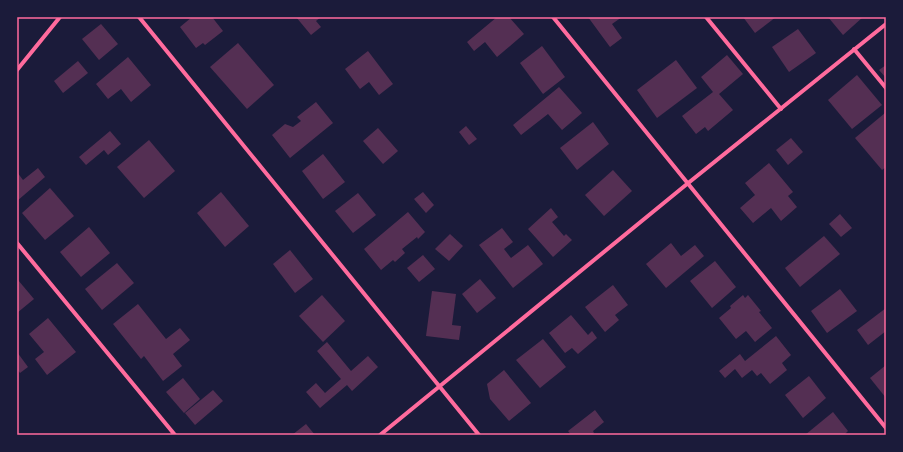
<svg xmlns="http://www.w3.org/2000/svg" width="903" height="452" font-family="Signika,sans-serif">
<style>
.building{fill:#542f53}
.lines{fill:none;stroke-linecap:round;stroke-linejoin:round}
.minor{stroke:#ff6b9d;stroke-width:4}
.neatline{fill:none;stroke:#ff6b9d;stroke-width:1.5}
</style>
<rect width="100%" height="100%" fill="#1b1b3a"/>
<!-- building -->
<g class="building">
<polygon points="192,17 212,17 223,31 205,45 203,43 196,48 180,27"/>
<polygon points="296,17 321,17 316,21 321,27 311,35"/>
<polygon points="497,17 509,17 524,34 497,57 485,42 474,51 467,42"/>
<polygon points="588,17 622,17 612,24 622,38 610,47"/>
<polygon points="743,17 776,17 755,33"/>
<polygon points="828,17 863,17 843,35"/>
<polygon points="101,24 118,44 99,60 82,39"/>
<polygon points="798,29 816,53 789,72 772,47"/>
<polygon points="238,43 274,85 247,109 210,67"/>
<polygon points="542,46 565,77 543,94 520,63"/>
<polygon points="368,51 393,84 379,95 369,82 360,89 345,69"/>
<polygon points="727,55 743,74 719,94 733,110 708,131 705,127 696,134 682,116 713,92 701,77"/>
<polygon points="128,57 151,85 131,102 121,89 108,99 96,84"/>
<polygon points="676,60 697,88 657,118 637,90"/>
<polygon points="78,61 88,73 63,93 54,81"/>
<polygon points="886,65 886,78 879,70"/>
<polygon points="857,75 882,105 852,129 828,100"/>
<polygon points="559,87 582,113 562,130 548,114 521,135 513,125"/>
<polygon points="316,102 333,123 290,158 272,135 285,124 293,127 301,121 297,117"/>
<polygon points="885,113 886,114 886,167 882,170 855,138"/>
<polygon points="593,122 609,144 577,170 560,148"/>
<polygon points="466,126 477,139 469,145 459,132"/>
<polygon points="378,128 398,151 383,164 363,141"/>
<polygon points="110,131 121,144 108,155 104,150 86,165 79,157"/>
<polygon points="791,138 803,152 788,165 776,150"/>
<polygon points="149,140 175,171 144,198 117,167"/>
<polygon points="323,154 345,182 323,199 302,171"/>
<polygon points="769,163 793,192 788,196 797,207 781,221 771,208 753,223 740,208 755,195 745,183"/>
<polygon points="38,168 45,177 17,201 17,172 23,180"/>
<polygon points="613,170 632,191 604,216 585,195"/>
<polygon points="50,188 74,216 45,240 22,213"/>
<polygon points="221,192 249,226 225,247 197,213"/>
<polygon points="423,192 434,205 426,213 414,199"/>
<polygon points="358,193 376,215 353,233 335,211"/>
<polygon points="551,208 558,217 552,222 564,236 566,234 572,240 553,257 528,229"/>
<polygon points="408,212 425,232 418,239 417,237 402,249 405,253 395,262 393,260 381,270 364,249"/>
<polygon points="840,214 852,228 841,237 829,224"/>
<polygon points="89,227 110,253 81,277 60,252"/>
<polygon points="502,228 513,242 504,249 511,258 528,245 543,264 513,288 479,245"/>
<polygon points="450,234 463,246 449,261 435,249"/>
<polygon points="824,236 840,254 800,287 785,268"/>
<polygon points="671,243 681,256 695,245 704,256 666,288 646,264"/>
<polygon points="290,250 313,279 295,293 273,264"/>
<polygon points="423,255 435,269 419,282 407,268"/>
<polygon points="715,261 736,287 712,308 690,281"/>
<polygon points="117,263 134,283 102,310 85,289"/>
<polygon points="480,279 496,298 477,313 462,294"/>
<polygon points="17,280 18,280 34,299 17,313"/>
<polygon points="613,285 628,305 615,315 619,320 605,332 585,307"/>
<polygon points="840,289 857,311 827,333 811,311"/>
<polygon points="432,291 456,294 452,325 461,326 459,340 426,336"/>
<polygon points="322,295 345,321 323,342 299,316"/>
<polygon points="743,295 745,298 748,295 761,311 759,312 772,328 755,342 746,331 736,339 719,318 731,308 730,306"/>
<polygon points="138,304 166,339 180,328 190,340 173,354 182,366 163,381 144,356 141,359 113,324"/>
<polygon points="886,308 886,331 868,345 857,330"/>
<polygon points="571,315 588,335 592,331 597,338 578,354 572,348 565,353 549,333"/>
<polygon points="48,318 76,352 47,375 35,359 44,352 29,334"/>
<polygon points="776,336 791,355 782,363 787,370 770,384 761,373 757,376 752,370 742,378 735,369 725,378 719,371 740,354 745,361"/>
<polygon points="543,339 566,367 540,388 516,360"/>
<polygon points="327,342 351,371 368,356 378,367 352,391 347,385 320,408 306,392 316,383 325,393 341,379 317,351"/>
<polygon points="17,352 28,367 20,373 17,369"/>
<polygon points="886,365 886,398 870,378"/>
<polygon points="504,370 531,403 509,421 490,399 487,384"/>
<polygon points="809,376 826,398 803,418 785,395"/>
<polygon points="183,378 200,399 184,413 166,392"/>
<polygon points="213,390 223,401 195,425 185,413"/>
<polygon points="595,410 604,422 593,431 594,433 591,435 571,435 568,431"/>
<polygon points="833,412 848,431 844,435 805,435"/>
<polygon points="306,424 315,435 292,435"/>
</g>
<g class="lines">
<!-- minor -->
<g class="minor">
<polyline points="139,17 479,435"/>
<polyline points="553,17 886,428"/>
<polyline points="706,17 781,109"/>
<polyline points="854,49 886,88"/>
<polyline points="17,70 60,17"/>
<polyline points="17,243 175,435"/>
<polyline points="380,435 687,184 886,24"/>
</g>
</g>
<!-- border -->
<rect width="903" height="452" fill="none" stroke="#1b1b3a" stroke-width="36"/>
<rect x="18" y="18" width="867" height="416" class="neatline"/>
</svg>
